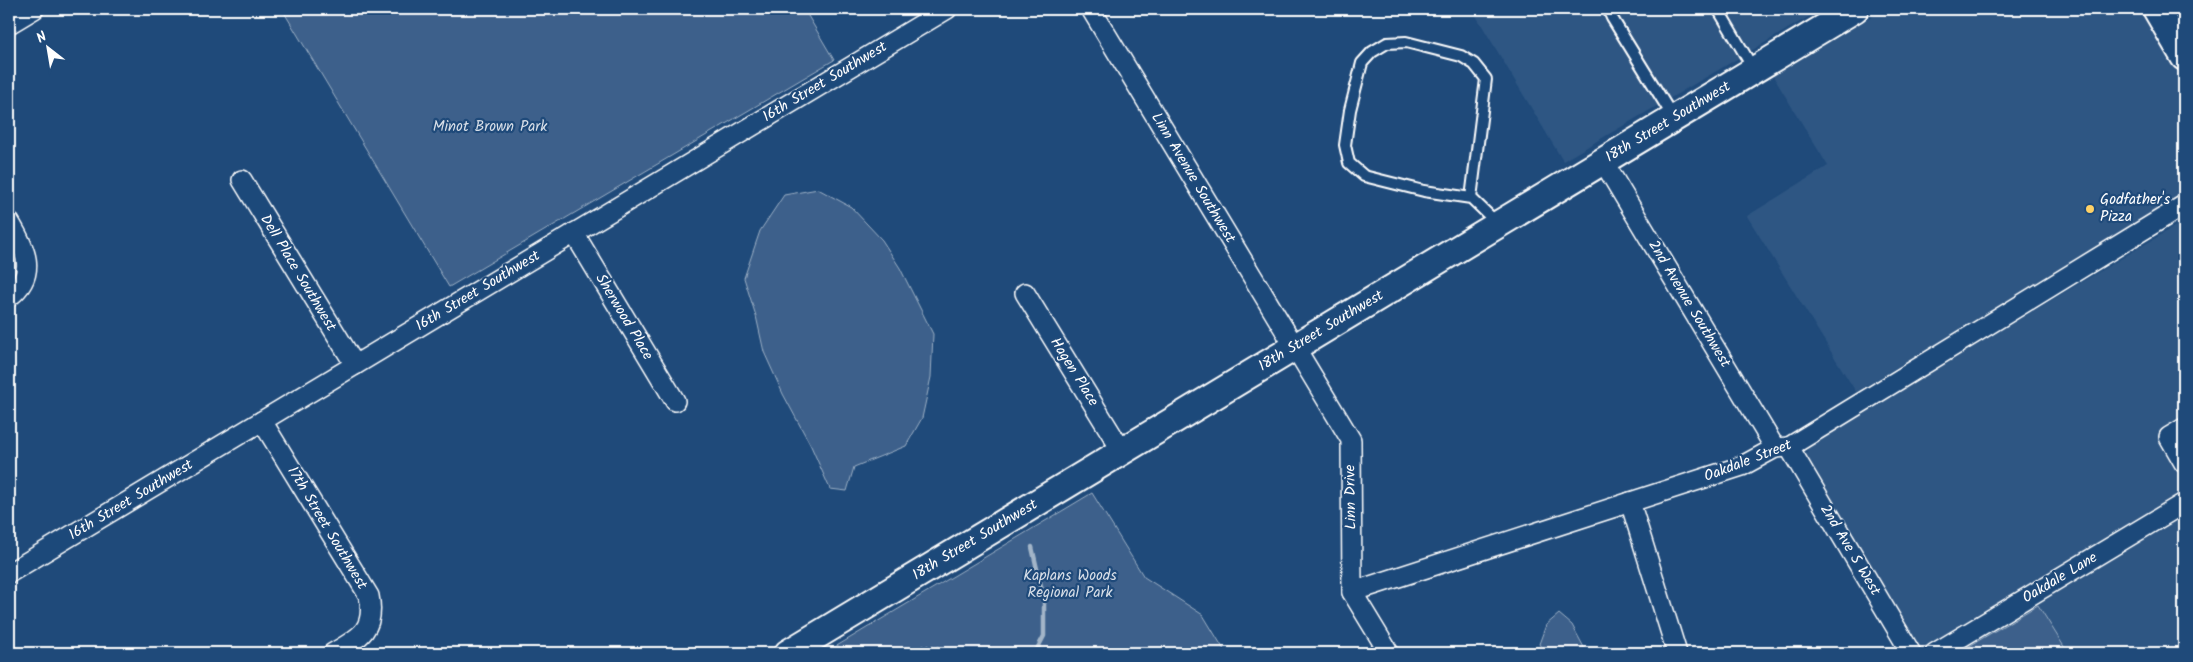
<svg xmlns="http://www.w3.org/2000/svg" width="2193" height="662" font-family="Kalam,sans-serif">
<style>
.built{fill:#2e5683}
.green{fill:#3c618b;stroke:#9eb0c5}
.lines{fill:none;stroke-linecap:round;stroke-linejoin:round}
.stream{stroke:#a3b5c8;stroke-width:4.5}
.lane-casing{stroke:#fff;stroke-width:14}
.street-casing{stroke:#fff;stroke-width:22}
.secondary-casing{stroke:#fff;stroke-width:30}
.path{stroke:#fff;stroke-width:2.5;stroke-dasharray:1 4;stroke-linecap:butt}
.lane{stroke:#1f4a7a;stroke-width:10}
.street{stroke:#1f4a7a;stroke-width:19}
.secondary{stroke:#1f4a7a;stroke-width:26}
.poi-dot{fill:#ffd166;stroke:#1f4a7a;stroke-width:2}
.labels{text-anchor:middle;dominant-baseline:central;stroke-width:4.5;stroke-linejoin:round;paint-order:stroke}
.street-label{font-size:15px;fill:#fff;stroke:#1f4a7a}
.park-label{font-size:15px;fill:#d8dfe8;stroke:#1f4a7a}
.poi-label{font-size:15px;fill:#fff;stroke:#1f4a7a;text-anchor:start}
</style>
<rect width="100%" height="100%" fill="#1f4a7a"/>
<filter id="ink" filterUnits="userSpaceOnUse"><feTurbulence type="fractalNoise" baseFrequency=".02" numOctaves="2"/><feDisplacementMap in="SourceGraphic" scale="10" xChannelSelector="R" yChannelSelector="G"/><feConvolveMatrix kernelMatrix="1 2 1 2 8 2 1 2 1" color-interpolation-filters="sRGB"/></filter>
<g filter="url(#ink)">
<!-- built -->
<g class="built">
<polygon points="1472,9 1822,9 1563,161"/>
<polygon points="1885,9 2146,9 2184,74 2184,194 1856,392 1747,216 1828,166 1773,76"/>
<polygon points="2184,221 2184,653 2068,653 2038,605 1958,653 1917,653 1805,456 1810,444"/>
</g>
<!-- green -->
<g class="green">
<polygon points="282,9 804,9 834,60 449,287"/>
<polygon points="818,189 851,207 882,240 900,268 933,334 931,377 922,418 906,446 854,467 847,491 830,489 811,446 783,394 764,352 756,316 744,278 760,231 784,195"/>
<polygon points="1092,493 1144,577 1203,615 1226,653 825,653"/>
<polygon points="2038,605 2068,653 1958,653"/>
<polygon points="1559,614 1572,625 1587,653 1545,653 1539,644 1546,625"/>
</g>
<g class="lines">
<!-- stream -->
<polyline class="stream" points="1032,547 1044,600 1044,636 1035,653"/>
<defs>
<g id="lane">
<polyline points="1608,9 1612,18 1673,117"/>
<polyline points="1718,9 1754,70"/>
<polyline points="1471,198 1486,79 1474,64 1461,56 1406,42 1387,43 1372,52 1362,63 1350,110 1345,145 1349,163 1364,176 1424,191 1471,198 1497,223"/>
</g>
<g id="street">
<polyline points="1091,9 1351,440 1352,592 1389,653"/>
<polyline points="9,24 34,9"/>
<polyline points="1603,161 1775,448"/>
<polyline points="242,180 355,365"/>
<path d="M9 221C25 247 39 274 9 297"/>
<polyline points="574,233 675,401"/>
<polyline points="1025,293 1122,451"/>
<path d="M262 421 369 596C376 630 359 638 333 653"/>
<polyline points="2184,428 2169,437 2184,463"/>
<polyline points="1789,447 1911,653"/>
<polyline points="1630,502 1677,653"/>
<polyline points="9,573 947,9"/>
<polyline points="1352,592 1742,466 1775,448 1789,447 2184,205"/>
<polyline points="1935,653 2184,503"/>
</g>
<g id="secondary">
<polyline points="2156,9 2184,57"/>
<polyline points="788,653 1855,9"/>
</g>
</defs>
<!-- lane casing -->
<use href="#lane" class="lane-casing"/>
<!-- street casing -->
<use href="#street" class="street-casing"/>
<!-- secondary casing -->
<use href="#secondary" class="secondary-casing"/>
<!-- path -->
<path class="path" d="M903 653C919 646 934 642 948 653"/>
<!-- lane -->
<use href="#lane" class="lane"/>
<!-- street -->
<use href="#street" class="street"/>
<!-- secondary -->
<use href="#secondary" class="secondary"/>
</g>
</g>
<!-- markers -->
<circle class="poi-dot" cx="2090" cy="209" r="5"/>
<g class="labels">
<!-- street labels -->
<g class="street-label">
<text transform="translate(825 82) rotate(-31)">16th Street Southwest</text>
<text transform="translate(1668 122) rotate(-31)">18th Street Southwest</text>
<text transform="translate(1193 178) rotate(59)">Linn Avenue Southwest</text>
<text transform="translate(298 273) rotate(59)">Dell Place Southwest</text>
<text transform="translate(478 291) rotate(-31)">16th Street Southwest</text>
<text transform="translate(1689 304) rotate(59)">2nd Avenue Southwest</text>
<text transform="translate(624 317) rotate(59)">Sherwood Place</text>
<text transform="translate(1321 331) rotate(-31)">18th Street Southwest</text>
<text transform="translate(1074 372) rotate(58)">Hagen Place</text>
<text transform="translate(1748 461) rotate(-21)">Oakdale Street</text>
<text transform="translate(1351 497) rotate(-91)">Linn Drive</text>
<text transform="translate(131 500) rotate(-31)">16th Street Southwest</text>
<text transform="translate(327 528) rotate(59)">17th Street Southwest</text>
<text transform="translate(975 540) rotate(-31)">18th Street Southwest</text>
<text transform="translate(1850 550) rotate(59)">2nd Ave S West</text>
<text transform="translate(2060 578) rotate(-31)">Oakdale Lane</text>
</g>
<!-- park labels -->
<g class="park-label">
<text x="490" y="127">Minot Brown Park</text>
<text x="1070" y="576">Kaplans Woods<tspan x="1070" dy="17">Regional Park</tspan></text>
</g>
<!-- poi labels -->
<g class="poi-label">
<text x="2100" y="200">Godfather's<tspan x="2100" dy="17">Pizza</tspan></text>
</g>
</g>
<!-- margin -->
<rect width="2193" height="662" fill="none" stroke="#1f4a7a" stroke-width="30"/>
<rect x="15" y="15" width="2163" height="632" fill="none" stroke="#fff" stroke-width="2" filter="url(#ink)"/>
<!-- north arrow -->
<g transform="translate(48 48) rotate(329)" stroke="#1f4a7a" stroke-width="4" paint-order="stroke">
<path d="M0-4L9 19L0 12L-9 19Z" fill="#ffffff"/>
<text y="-8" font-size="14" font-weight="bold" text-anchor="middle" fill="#ffffff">N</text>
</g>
</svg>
